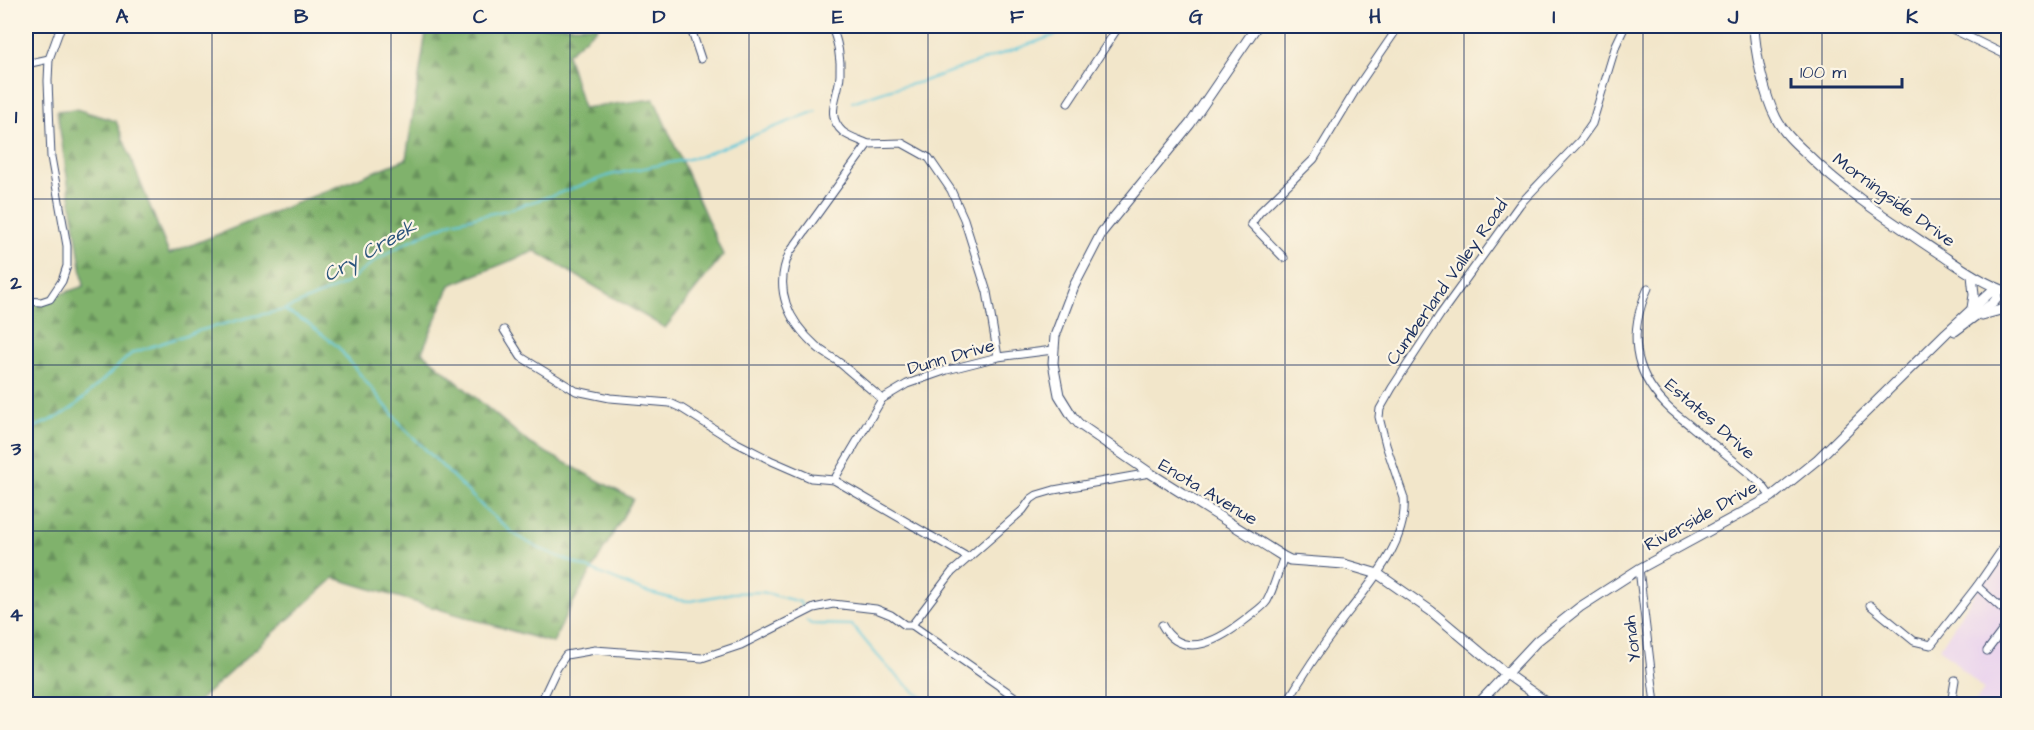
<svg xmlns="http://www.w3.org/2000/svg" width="2034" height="730" font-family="'Architects Daughter',sans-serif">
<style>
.built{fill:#e9d2ee}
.forest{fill:url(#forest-firs);stroke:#4e7065;stroke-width:1.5}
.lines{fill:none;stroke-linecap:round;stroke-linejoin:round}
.stream{stroke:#60c8db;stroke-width:2}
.street-casing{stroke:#3b4a6e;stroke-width:9}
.secondary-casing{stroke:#3b4a6e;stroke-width:11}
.street{stroke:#fff;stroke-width:7}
.secondary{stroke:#fff;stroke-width:9}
.grid{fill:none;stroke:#1b2f5e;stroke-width:1.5;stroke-opacity:0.55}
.labels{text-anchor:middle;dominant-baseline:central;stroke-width:4.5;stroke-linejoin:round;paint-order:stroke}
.street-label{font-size:18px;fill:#1b2f5e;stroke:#fcf5e5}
.water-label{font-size:20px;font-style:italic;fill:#2c557d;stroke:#fcf5e5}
.neatline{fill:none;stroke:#1b2f5e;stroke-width:2}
.grid-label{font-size:20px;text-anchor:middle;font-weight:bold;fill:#1b2f5e}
</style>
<defs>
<pattern id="forest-firs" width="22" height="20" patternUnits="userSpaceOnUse" patternTransform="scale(1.5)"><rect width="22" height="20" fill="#80b26c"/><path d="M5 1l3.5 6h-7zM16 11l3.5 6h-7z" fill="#68915c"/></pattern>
</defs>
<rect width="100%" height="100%" fill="#fcf5e5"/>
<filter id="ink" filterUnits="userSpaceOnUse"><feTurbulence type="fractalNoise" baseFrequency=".0167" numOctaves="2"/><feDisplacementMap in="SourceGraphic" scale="12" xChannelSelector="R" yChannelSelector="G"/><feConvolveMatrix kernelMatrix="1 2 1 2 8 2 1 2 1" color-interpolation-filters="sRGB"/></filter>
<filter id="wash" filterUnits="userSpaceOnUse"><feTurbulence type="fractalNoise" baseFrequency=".008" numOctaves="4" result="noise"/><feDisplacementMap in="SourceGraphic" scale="24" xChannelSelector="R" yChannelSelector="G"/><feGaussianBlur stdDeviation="1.35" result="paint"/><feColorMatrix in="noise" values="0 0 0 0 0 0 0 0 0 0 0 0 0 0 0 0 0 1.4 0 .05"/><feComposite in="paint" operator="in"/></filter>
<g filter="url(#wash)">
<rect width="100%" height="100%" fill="#f2e6ca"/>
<!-- built -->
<polygon class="built" points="2008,541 2008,704 1974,704 1984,690 1940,648"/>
<!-- forest -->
<polygon class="forest" points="427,26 598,26 598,27 567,54 583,108 654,99 723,255 665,328 535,251 450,285 422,352 530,444 633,499 567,613 553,643 334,578 195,704 26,704 26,306 84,286 57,111 76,109 116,121 169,254 406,159"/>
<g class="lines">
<!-- stream -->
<g class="stream">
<polyline points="852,102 887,90 921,82 1061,33 1087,26"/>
<polyline points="284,310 308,323 337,346 403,427 485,509 514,534 538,548 643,591 678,600 691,601 733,593 762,592 800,602 802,607"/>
<polyline points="26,431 60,416 75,406 132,353 198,331 250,317 284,310 345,284 375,261 407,242 452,222 507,210 554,195 610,175 698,157 816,111"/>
<path d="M806 620 811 624 852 625C876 654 899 684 932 704"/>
</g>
</g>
</g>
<g filter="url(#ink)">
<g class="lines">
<defs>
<g id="street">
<polyline points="690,26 701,59"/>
<path d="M831 26C838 40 841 59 840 75 839 96 824 115 843 132 849 137 860 140 868 144"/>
<polyline points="1946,26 2008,56"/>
<polyline points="26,64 49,59"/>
<polyline points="1068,103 1119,26"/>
<polyline points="1284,258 1251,224 1259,213 1314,159 1358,86 1399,26"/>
<path d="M1648 288C1629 330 1632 370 1665 404 1673 413 1684 420 1693 428 1712 443 1732 459 1751 475L1762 485 1771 497"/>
<polyline points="26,301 41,302 50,299 62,281 67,266 67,246 51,157 48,81 49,59 61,26"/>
<polyline points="504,330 521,357 576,391 610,398 670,403 681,408 735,442 772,461 811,478 834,480 969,558"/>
<path d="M882 399C868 387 854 375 840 363 832 357 824 353 817 347 789 322 772 289 790 252L868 144 902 143 929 158 951 190 964 219 987 292 998 357"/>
<polyline points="834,480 882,399 907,384 947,370 998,357 1053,350"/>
<polyline points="1639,569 1655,704"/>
<polyline points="1977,586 2008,614"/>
<polyline points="1870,605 1914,641 1931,645 1977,586 2008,541"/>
<polyline points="912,625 952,572 1023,510 1031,499 1037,495 1054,490 1150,473"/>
<path d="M1162 625C1184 664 1224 637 1249 617 1255 612 1263 607 1267 601 1274 588 1278 571 1284 557"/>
<polyline points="1987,651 2008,623"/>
<polyline points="540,704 557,668 566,655 595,650 702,658 741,645 814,608 833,604 876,609 891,615 905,625 912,625 1025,704"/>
<path d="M1286 704C1302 676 1320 649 1340 623 1366 588 1408 545 1404 498L1386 445 1379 417 1380 409 1392 388 1440 315 1520 204 1580 141 1592 124 1616 45 1625 26"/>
<polyline points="1951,704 1955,680"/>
</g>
<g id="secondary">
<polyline points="1257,26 1190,124 1102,232 1074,286 1055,336 1053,363 1059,395 1072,416 1079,424 1150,473 1284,557 1290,560 1344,564 1378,574 1431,611 1505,673 1549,704"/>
<path d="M1754 26C1755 52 1764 95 1776 118 1783 132 1795 143 1806 153 1845 192 1891 221 1937 252 1960 267 1982 283 2008 292"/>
<polyline points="1972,308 1974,295 1972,275"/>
<polyline points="1982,315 2008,308"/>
<polyline points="1955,331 1994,302 1997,298 1995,288"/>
<polyline points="1478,704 1537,641 1580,607 1639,569 1771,497 1818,459 1946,333 1995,288"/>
</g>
</defs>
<!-- street casing -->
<use href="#street" class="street-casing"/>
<!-- secondary casing -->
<use href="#secondary" class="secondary-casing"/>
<!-- street -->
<use href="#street" class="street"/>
<!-- secondary -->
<use href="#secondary" class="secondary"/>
</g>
</g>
<!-- grid -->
<path class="grid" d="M212 26V704M391 26V704M570 26V704M749 26V704M928 26V704M1106 26V704M1285 26V704M1464 26V704M1643 26V704M1822 26V704M26 199H2008M26 365H2008M26 531H2008"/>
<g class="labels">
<!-- street labels -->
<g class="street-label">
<text transform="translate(1894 200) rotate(36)">Morningside Drive</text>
<text transform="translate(1447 282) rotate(-55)">Cumberland Valley Road</text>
<text transform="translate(951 357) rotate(-16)">Dunn Drive</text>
<text transform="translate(1710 419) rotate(41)">Estates Drive</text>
<text transform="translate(1208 492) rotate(31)">Enota Avenue</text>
<text transform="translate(1701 516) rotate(-29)">Riverside Drive</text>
<text transform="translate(1632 639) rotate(-97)">Yonah</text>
</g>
<!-- water labels -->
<g class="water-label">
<text transform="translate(370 251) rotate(-30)">Cry Creek</text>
</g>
</g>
<!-- margin -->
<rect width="2034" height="730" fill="none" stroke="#fcf5e5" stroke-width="66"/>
<!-- scale -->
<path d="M1791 78v9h111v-9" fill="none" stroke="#1b2f5e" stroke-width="3"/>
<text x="1800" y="78" font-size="18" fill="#1b2f5e" stroke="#fcf5e5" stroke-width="4.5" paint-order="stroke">100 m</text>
<rect x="33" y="33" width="1968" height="664" class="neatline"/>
<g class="grid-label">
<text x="122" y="23">A</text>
<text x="301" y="23">B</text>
<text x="480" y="23">C</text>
<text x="659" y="23">D</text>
<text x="838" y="23">E</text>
<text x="1017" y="23">F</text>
<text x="1196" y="23">G</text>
<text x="1375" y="23">H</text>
<text x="1554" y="23">I</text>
<text x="1733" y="23">J</text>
<text x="1912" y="23">K</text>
<text x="16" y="123">1</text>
<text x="16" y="289">2</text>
<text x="16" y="455">3</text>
<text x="16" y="621">4</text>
</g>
</svg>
